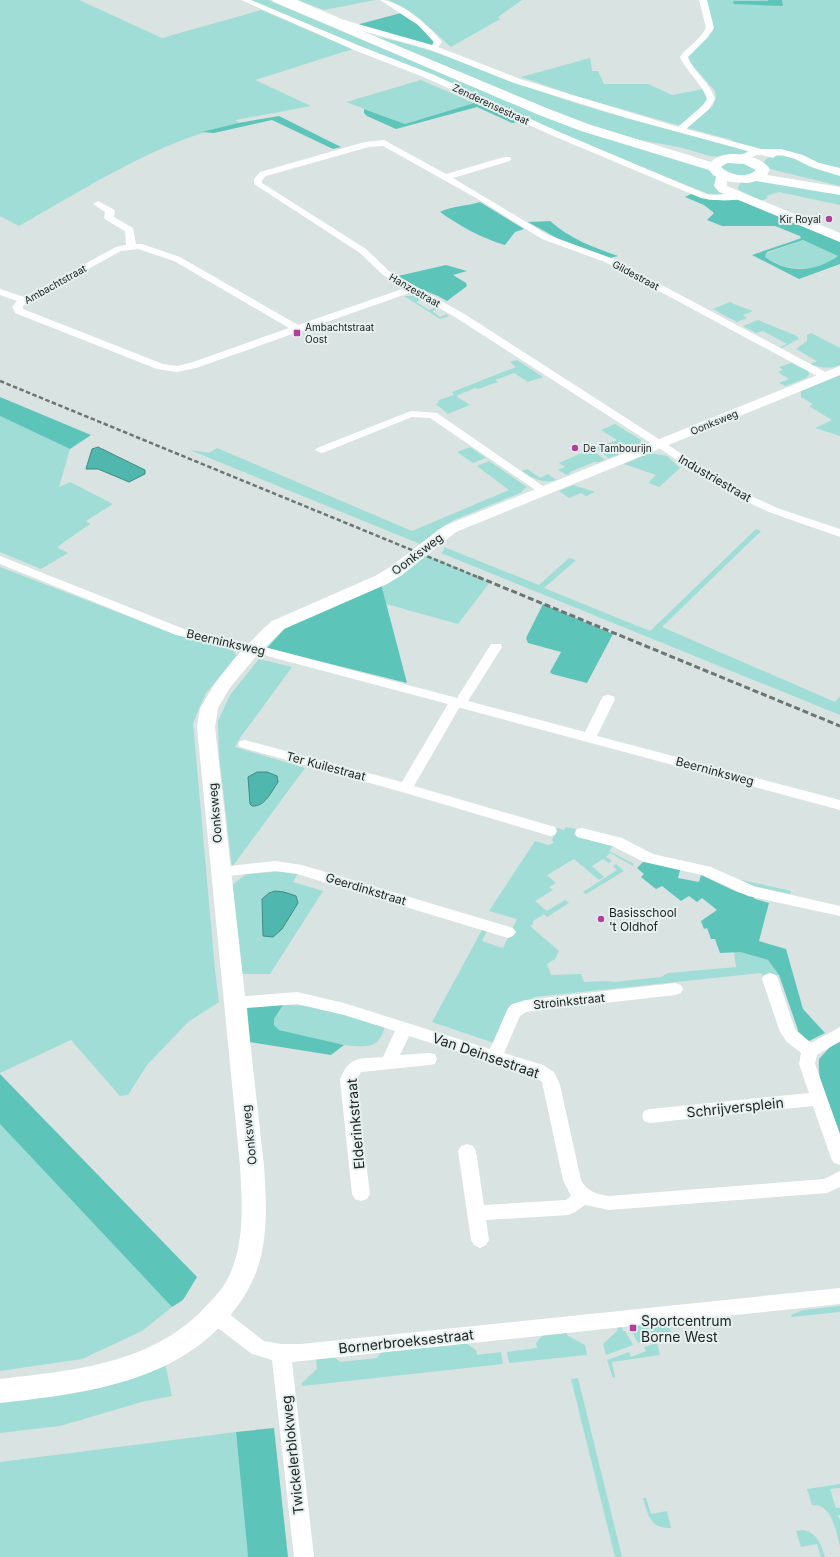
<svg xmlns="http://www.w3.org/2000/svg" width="840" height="1557" font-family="Inter,sans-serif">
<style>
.green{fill:#a0ddd6}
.forest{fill:#5dc4ba;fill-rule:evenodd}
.water{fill:#4fb7ad;stroke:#418b84}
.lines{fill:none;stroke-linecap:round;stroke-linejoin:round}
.street{fill:#fff;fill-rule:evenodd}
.secondary{fill:#fff;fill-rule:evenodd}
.primary{fill:#fff;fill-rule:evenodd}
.rail-far1{stroke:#6d7474;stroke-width:2.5;stroke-dasharray:4.5 2.5;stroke-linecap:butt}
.rail{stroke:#6d7474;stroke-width:3;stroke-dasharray:6 3;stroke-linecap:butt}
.poi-dot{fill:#b2409a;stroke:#e6f1ef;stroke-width:1.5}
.labels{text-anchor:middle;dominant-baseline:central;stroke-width:4;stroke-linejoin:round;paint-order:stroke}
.far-street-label{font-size:10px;fill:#212525;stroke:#e6f1ef}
.far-poi-label{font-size:10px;fill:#212525;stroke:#e6f1ef;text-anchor:start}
.street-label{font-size:12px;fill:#212525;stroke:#e6f1ef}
.poi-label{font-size:12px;fill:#212525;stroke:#e6f1ef;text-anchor:start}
.near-street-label{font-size:14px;fill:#212525;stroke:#e6f1ef}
.near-poi-label{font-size:14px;fill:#212525;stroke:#e6f1ef;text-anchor:start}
</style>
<rect width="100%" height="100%" fill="#d9e3e2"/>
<!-- green -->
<g class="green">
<path d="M0 0H79L162 38 261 10 353 49 255 80 311 106 236 120 239 123C159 140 90 186 19 226L0 216Z"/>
<polygon points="251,0 268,0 504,99 704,165 715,175 727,194 714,196 594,148"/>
<polygon points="298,0 375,0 324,10"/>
<polygon points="389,0 522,0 498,17 500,19 451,47 431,29"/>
<polygon points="707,0 768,0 769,1 733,1 783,5 782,0 840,0 840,170 730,142 732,140 687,128 713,106 716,97 715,91 688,60 687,56 713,31"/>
<path d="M367 35C434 46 490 75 554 96 617 117 682 133 747 150V152L744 155 721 157 710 156 679 147 634 139 579 122Z"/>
<polygon points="590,58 592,71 598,71 604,84 648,84 672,95 704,89 708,101 681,126 576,96 521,77"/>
<polygon points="421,80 474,103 405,124 346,102"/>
<polygon points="788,156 840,174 840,186 770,169 763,164 767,158 775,156"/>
<path d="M739 161 757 170C749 180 733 175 723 173L719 165 723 163Z"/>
<polygon points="755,179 840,192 840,205 779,192 766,196 768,198 761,201 739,190 738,188 740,183"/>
<path d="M803 240 839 256C816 272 789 273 765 257L767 253Z"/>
<polygon points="404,296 413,296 422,299 416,302 429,310 436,307 438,309 432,311 440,317 447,314 449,316 440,319"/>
<path d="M730 302C738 306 745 308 753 311L743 315 747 318 737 322 713 309Z"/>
<polygon points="758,320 797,336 799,339 782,348 780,347 787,344 763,331 756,333 743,326"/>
<path d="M811 333 840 348V365C829 369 821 368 810 364L817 361 796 349 807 341V335Z"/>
<polygon points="517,360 543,377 528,382 514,373 495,380 498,382 478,389 475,388 456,396 470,405 448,414 436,404 439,403 438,402 439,400 454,395 452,392 516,367 510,362"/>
<polygon points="791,363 808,371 809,375 806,378 786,386 779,383 789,379 778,372 783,370 779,367"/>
<polygon points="840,375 840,436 815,428 832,420 809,406 813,404 801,397 801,391"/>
<polygon points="0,416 70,449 59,487 70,482 113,504 86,521 90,524 57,547 68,553 41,569 0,552"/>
<polygon points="615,424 641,440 641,443 634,448 631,447 617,452 618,455 609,458 595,448 617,440 601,430"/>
<polygon points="470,447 486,458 473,463 457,452"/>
<polygon points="217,448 412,531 509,490 477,466 489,461 527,487 520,493 454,520 438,530 420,544 190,450 209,453"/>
<polygon points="591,449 605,460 599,462 594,462 570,472 569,475 565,474 558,470 565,467 559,463"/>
<polygon points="649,453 667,456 680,468 659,487 648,483 656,475 624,464"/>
<path d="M527 469 540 478 548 474 556 480C543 484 533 478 522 471Z"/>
<polygon points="573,485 595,492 586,496 581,493 569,498 559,491"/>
<polygon points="756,529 761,531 662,627 835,702 840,696 840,715 441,553 444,550 444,547 539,585 569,558 576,560 544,588 650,631"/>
<polygon points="425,554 490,582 458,624 386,604 381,585"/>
<polygon points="0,567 156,627 220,644 232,649 237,656 206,693 193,723 215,970 219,1002 188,1022 147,1065 128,1095 120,1096 71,1040 0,1073"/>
<polygon points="259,659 292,667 240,738 235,747 305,768 232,867 219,755 218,721 230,695"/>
<polygon points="566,827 576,829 574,835 610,843 614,845 609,851 634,864 633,866 610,853 606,857 612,861 609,863 603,859 592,866 604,877 599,880 574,859 547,875 556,883 549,887 553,890 535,901 547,911 565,900 569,903 547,917 544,914 533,921 533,924 530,926 559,951 555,959 547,964 551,975 581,974 584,982 606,981 614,982 661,977 668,973 736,967 734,952 740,952 768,960 779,975 764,977 761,973 534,997 494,1043 432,1022 482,930 487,931 482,941 503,948 517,919 489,911 535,841 548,845 554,843 552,840 557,828 564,830"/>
<polygon points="616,864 624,871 586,894 583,892 617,870 613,866"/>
<polygon points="286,871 298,873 293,882 323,891 270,974 240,974 231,886 246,874"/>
<polygon points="742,880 791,891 790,894 741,883"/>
<path d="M283 1005 317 1006 386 1023C384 1031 381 1040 374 1044 357 1053 299 1034 279 1030L274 1025V1019Z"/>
<polygon points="0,1124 172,1307 142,1331 82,1359 0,1371"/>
<polygon points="840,1306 840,1312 792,1317 791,1315 803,1310"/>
<polygon points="668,1321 672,1336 652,1338 638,1343 631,1330 635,1330 634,1324"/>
<polygon points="621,1325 623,1331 625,1331 633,1345 606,1355 603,1344 617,1331 618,1326"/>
<polygon points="565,1331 568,1336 585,1345 587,1355 509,1363 507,1352 537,1348 536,1343 544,1334"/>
<polygon points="464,1342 476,1350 477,1355 501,1352 503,1364 302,1386 302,1383 317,1369 316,1358 333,1356 340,1362 377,1358 382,1351"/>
<polygon points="657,1343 660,1355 612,1362 615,1377 613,1378 607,1360 629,1352 631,1357 646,1351 644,1347"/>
<polygon points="165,1363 172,1396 145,1401 60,1426 0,1433 0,1401"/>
<polygon points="578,1378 622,1557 615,1557 571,1379"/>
<polygon points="236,1432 248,1557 0,1557 0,1462"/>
<path d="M840 1484V1488L830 1489 836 1508H840V1515H838L840 1520V1546C836 1532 832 1503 812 1505L807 1489Z"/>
<path d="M643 1498H646L651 1514 667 1511 671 1528C650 1529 648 1515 643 1498Z"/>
<path d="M802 1530C817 1532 821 1544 825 1557H821L817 1544 801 1547 796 1531Z"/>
</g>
<!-- forest -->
<g class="forest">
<polygon points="768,0 782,0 783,6 734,4 733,1 768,1"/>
<polygon points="401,13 418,24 433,41 433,45 431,45 356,25"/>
<polygon points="474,103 519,122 512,123 477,107 396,129 367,116 364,113 364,109 405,124"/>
<polygon points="279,116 341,147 333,149 272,120 214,133 202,132 238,123"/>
<path d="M693 193 709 200H740L840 242V264L799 279 752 255 796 240 801 238 800 236 775 226H722L707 220 714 213 704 205 685 197ZM803 240 838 256C816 272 788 274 765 257L767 252Z"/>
<path d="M480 202 524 229 515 232 505 245C481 238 460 226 440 212 451 206 468 206 480 202Z"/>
<path d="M550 221C570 239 593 247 618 256L610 258 564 242 528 222Z"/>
<polygon points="446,265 467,271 453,275 466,283 467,286 447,301 438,296 418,288 398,276"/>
<polygon points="0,397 91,435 70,449 0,416"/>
<polygon points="381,584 407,683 267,648 287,626"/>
<polygon points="543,604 613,634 587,683 552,674 550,672 561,652 528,643 526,638"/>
<polygon points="644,861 680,870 678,878 699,882 701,875 737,892 752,896 755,899 769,903 759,941 786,949 803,1009 825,1033 809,1041 795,1034 798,1030 779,975 768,960 740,952 720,953 715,939 711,939 707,928 704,929 701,921 717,910 702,898 697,902 689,896 681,901 662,886 656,889 641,877 644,874 637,868"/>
<polygon points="283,1005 274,1019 274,1025 279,1030 344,1045 331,1055 250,1042 247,1006"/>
<path d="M840 1042V1140C831 1115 817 1086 819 1059L830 1047Z"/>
<polygon points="0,1074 197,1277 183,1300 172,1307 0,1124"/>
<polygon points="274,1428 288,1557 248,1557 236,1432"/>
</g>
<!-- water -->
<g class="water">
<polygon points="98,447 145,470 145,474 129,482 98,469 86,469 92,449"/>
<path d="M257 772H267L277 776 278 782C271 792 265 807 252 806L250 804 248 777Z"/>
<polygon points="275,891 284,892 296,896 298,903 282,929 273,937 263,936 262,899 269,893"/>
</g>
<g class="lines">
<!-- street -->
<g class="street">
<path d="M241 0H251L360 46 432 74 557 131 706 194C716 196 738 191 743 196 736 203 711 200 701 198L551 135 426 78 354 50Z"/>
<path d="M287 0H297L344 20 432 45 434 42 418 25 380 0C401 0 430 26 442 42L438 47 520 79 678 127 703 105 707 99C702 83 687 73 680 57 688 46 700 40 706 28L699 0H707L714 28 707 38 688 57C694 73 710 82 715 99L709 109 686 129 776 153 777 155 773 158 627 118 514 83 431 50 338 24Z"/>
<path d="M384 140 446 174 504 157H510L511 159 510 161 453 178 548 235 611 258 829 374 830 376 829 378H821L605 262 542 239 476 198 383 146 369 147 266 176 262 180V183L366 249 389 271 466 315 738 490 777 508 840 529V537L769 512 730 494 458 319 412 292 196 368 177 372 157 369 15 313 12 307 17 301 0 295V289L24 297 116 247 126 245 125 231 106 220 104 218 105 212 93 204 98 201 113 209 115 211 114 217 133 228 136 244H142L180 257 298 325 405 288 383 275 360 253 254 184V179L260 172 365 142ZM138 249 174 261 289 328 190 363 177 366 163 364 23 309V306L28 302 121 251Z"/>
<polygon points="411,411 437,413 550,491 548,493 540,493 430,418 412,417 325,452 321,453 315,450 317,448"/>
<polygon points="0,556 184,629 253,644 457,698 491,644 501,644 502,647 468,701 585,732 603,696 608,695 613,696 615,699 597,736 840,800 840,810 461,708 459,708 414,786 555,827 557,831 555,835 550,836 402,792 240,747 238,744 240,741 245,740 402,782 448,704 252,652 176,635 0,564"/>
<polygon points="582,828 622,838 653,854 711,867 756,887 840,906 840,916 748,896 702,875 644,862 612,846 577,837 575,833 577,829"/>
<polygon points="275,861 302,865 513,928 516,932 513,936 508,938 297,874 275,871 220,877 215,876 213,872 215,868 220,867"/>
<polygon points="770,973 776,975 778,979 795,1029 811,1043 840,1027 840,1041 817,1055 815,1064 840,1134 840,1165 834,1163 831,1158 813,1106 650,1123 644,1121 642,1116 644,1111 650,1109 809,1093 799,1064 801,1053 787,1042 780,1032 762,979 764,975"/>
<path d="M675 983 681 985 683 989 681 993 675 995 526 1012 520 1016 504 1053 543 1065 554 1072 560 1085 581 1180C588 1192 596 1194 609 1196L824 1179 840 1171V1187L827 1193 609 1210 585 1205 575 1212 569 1215 486 1220 489 1240 486 1245 480 1248 474 1245 471 1240 458 1151 461 1146 467 1144 473 1146 476 1151 484 1205 566 1200 571 1196 563 1180 542 1082 531 1075 409 1036 400 1055 429 1053 435 1054 437 1059 435 1064 429 1065 361 1072 356 1080 370 1194 367 1199 361 1201 355 1199 352 1194 340 1080C349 1055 360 1059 383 1057L395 1031 344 1015 297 1004 234 1009 228 1007 226 1003 228 999 234 997 297 992 344 1003 490 1049 508 1008 512 1004 526 1000Z"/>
<polygon points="840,1288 840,1304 292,1362 314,1557 294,1557 272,1360 252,1354 210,1322 208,1316 210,1310 217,1308 224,1310 264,1341 281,1344 301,1344"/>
</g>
<!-- secondary -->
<g class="secondary">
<polygon points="756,149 781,149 803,155 819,163 840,168 840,176 811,167 795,159 781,155 757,155 742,161 734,161 732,159 734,157"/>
<polygon points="721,171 725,172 727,175 727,186 840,233 840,242 719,192 714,186 717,172"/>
<path d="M840 366V375L456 532 402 575 387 584 284 629 257 655 229 689 218 708 215 727 264 1166C266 1196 268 1227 261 1256 255 1281 243 1301 227 1319 171 1384 80 1394 0 1403V1379C76 1370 155 1364 209 1303 217 1295 225 1285 230 1274 245 1241 242 1201 240 1166L197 727 200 708 216 682 234 659 264 628 272 621 375 576 390 567 444 526Z"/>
</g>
<!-- primary -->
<path class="primary" d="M272 0H288L549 109 591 125 711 162C724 148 759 154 770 169L767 175 840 187V195L756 181 748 183 731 182 719 178 713 175 709 170 581 131 539 115 274 2ZM727 163 744 164 756 170C747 179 729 175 721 167Z"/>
<!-- rail-far1 -->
<polyline class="rail-far1" points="0,381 480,578"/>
<!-- rail -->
<polyline class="rail" points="478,577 840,726"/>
</g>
<!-- markers -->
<g class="poi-dot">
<circle cx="829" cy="219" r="4"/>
<rect x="293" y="329" width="8" height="8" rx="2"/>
<circle cx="575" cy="448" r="4"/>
<circle cx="601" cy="919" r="4"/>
<rect x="629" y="1324" width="8" height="8" rx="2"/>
</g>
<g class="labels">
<!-- far-street labels -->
<g class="far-street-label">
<text transform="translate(491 104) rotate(25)">Zenderensestraat</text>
<text transform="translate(636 275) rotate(28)">Gildestraat</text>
<text transform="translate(55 284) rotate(-29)">Ambachtstraat</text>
<text transform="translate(415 290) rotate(30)">Hanzestraat</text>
<text transform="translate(714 422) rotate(-22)">Oonksweg</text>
</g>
<!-- far-poi labels -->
<g class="far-poi-label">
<text x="821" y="219" text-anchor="end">Kir Royal</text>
<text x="305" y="327">Ambachtstraat<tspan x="305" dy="12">Oost</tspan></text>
<text x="583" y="448">De Tambourijn</text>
</g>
<!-- street labels -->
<g class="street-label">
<text transform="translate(715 478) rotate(30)">Industriestraat</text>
<text transform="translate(417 554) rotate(-37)">Oonksweg</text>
<text transform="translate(226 642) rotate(13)">Beerninksweg</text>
<text transform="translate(326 766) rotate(15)">Ter Kuilestraat</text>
<text transform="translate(715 771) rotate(15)">Beerninksweg</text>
<text transform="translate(215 813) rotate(-95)">Oonksweg</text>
<text transform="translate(366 889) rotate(17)">Geerdinkstraat</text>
<text transform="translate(569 1001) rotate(-6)">Stroinkstraat</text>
<text transform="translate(249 1135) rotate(-96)">Oonksweg</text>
</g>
<!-- poi labels -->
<g class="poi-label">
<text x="609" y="912">Basisschool<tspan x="609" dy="14">'t Oldhof</tspan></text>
</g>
<!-- near-street labels -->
<g class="near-street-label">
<text transform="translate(486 1055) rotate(19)">Van Deinsestraat</text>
<text transform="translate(735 1107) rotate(-6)">Schrijversplein</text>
<text transform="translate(355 1124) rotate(-95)">Elderinkstraat</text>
<text transform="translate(406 1341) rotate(-6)">Bornerbroeksestraat</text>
<text transform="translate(292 1455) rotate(-96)">Twickelerblokweg</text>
</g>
<!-- near-poi labels -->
<g class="near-poi-label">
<text x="641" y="1320">Sportcentrum<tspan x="641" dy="16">Borne West</tspan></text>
</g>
</g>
</svg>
